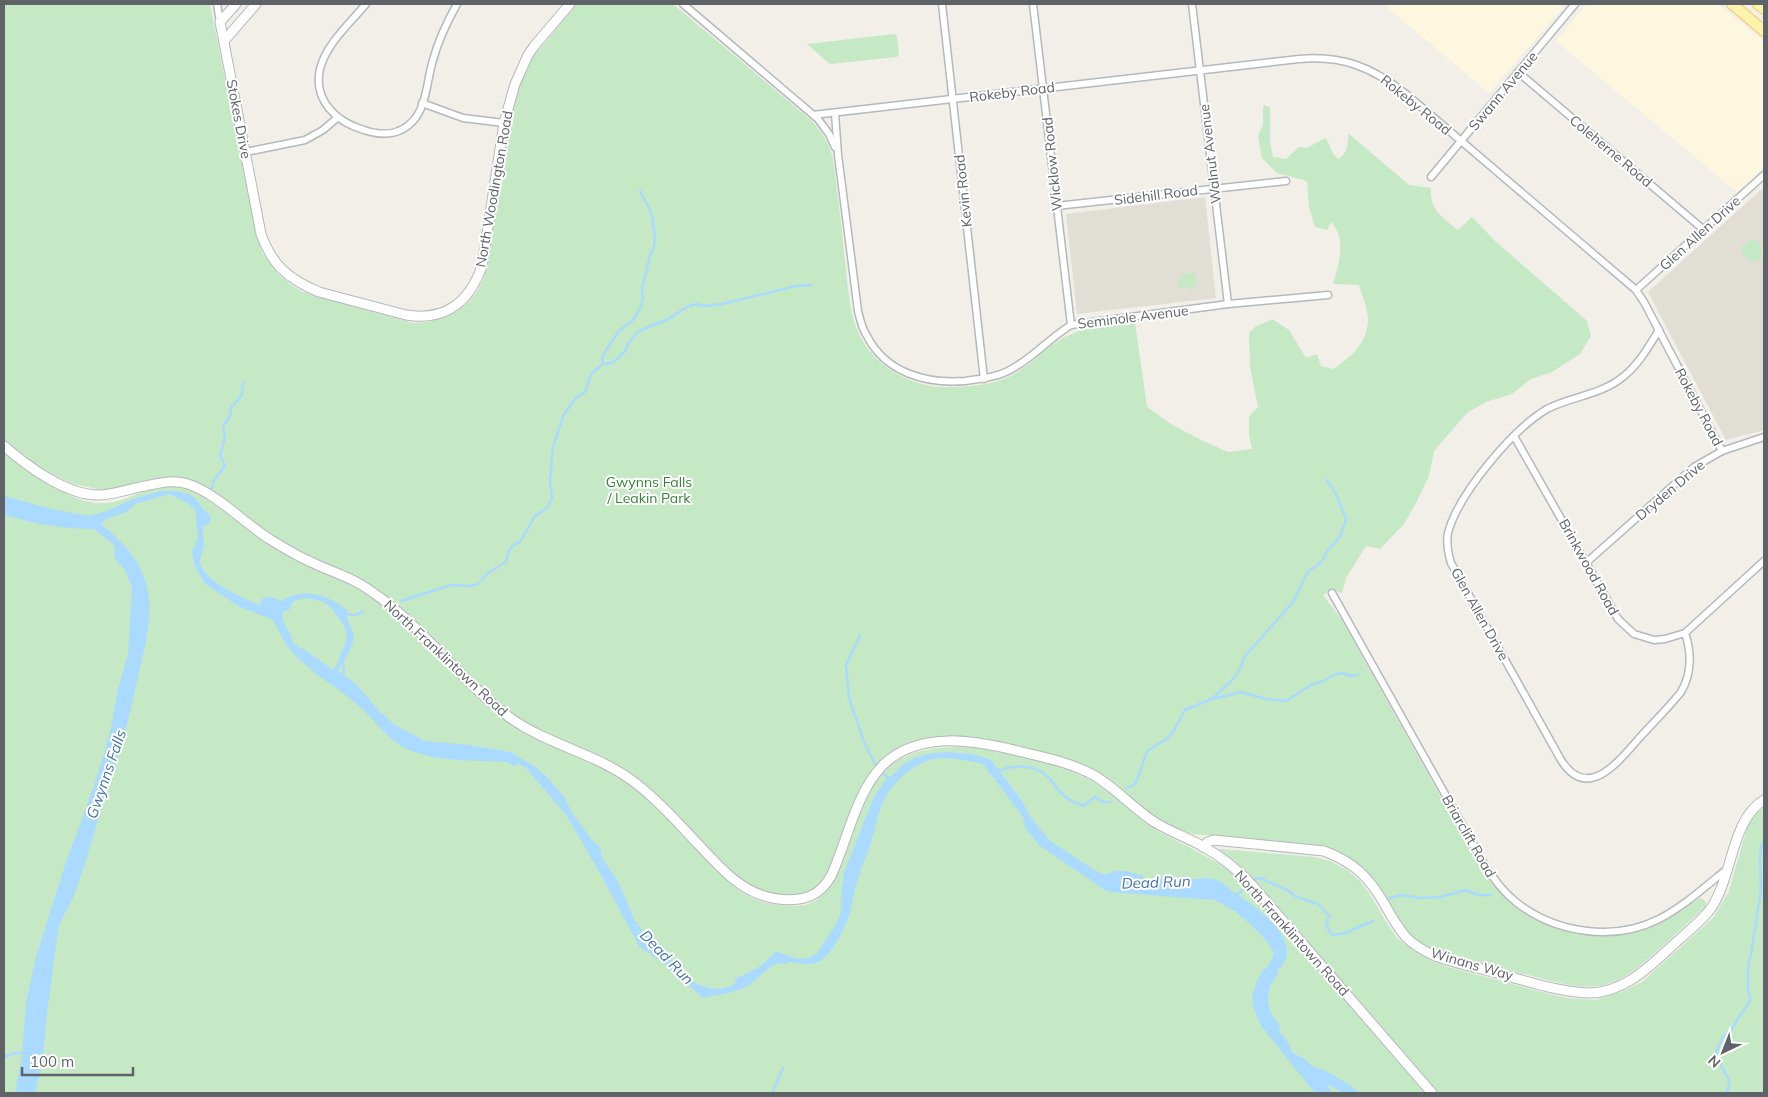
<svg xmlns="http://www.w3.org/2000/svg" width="1768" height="1097" font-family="Mulish,sans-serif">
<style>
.commercial{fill:#fef7e0}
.education{fill:#e1ded6}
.green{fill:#c5e8c5}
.water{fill:#aadaff;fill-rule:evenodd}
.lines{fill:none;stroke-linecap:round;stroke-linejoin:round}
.stream{stroke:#aadaff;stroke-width:2.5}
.river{stroke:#aadaff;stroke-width:14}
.minor-casing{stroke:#b5b8bc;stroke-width:9}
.tertiary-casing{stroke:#b5b8bc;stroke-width:11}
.primary-casing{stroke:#f2c960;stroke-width:12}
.minor{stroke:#fff;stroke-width:6}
.tertiary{stroke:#fff;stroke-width:9}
.primary{stroke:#fff2af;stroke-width:10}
.labels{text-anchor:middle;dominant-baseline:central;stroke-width:4;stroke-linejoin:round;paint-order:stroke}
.street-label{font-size:14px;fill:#5f6368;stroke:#fff}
.park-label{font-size:14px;fill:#348238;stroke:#fff}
.water-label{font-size:15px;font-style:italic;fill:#4174aa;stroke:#fff}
</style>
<rect width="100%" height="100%" fill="#f1efe8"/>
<!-- commercial -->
<g class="commercial">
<polygon points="1383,4 1566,4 1489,93"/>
<polygon points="1587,4 1718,4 1764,42 1764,167 1737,192 1556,41"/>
</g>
<!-- education -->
<g class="education">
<polygon points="1764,187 1764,430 1726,440 1648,292"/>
<polygon points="1205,197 1216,298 1077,314 1066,214"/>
</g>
<!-- green -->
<g class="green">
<path d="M4 4H210L253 220 262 253 279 275 291 285 303 292 413 323C440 322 467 312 480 286 483 281 485 274 487 267L512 112 521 80 534 56 577 4H673L812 121C823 134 829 143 833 159 837 190 841 222 844 253 847 275 848 300 854 321 864 356 896 380 931 386 949 389 990 386 1006 378 1026 370 1040 352 1058 341 1081 326 1109 325 1135 323L1147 407 1171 424 1201 440 1228 452 1252 449 1249 435V416L1258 407 1250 367 1249 333 1255 327 1272 319 1289 330 1306 358 1317 354 1321 366 1333 369C1351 357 1368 343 1368 319 1368 309 1362 295 1359 285L1333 284C1339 263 1347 239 1331 222L1327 230 1315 227 1309 207 1307 181 1277 173 1262 158 1258 136 1263 124V107L1264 105 1270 107V142L1273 157 1286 159 1299 147 1307 148 1325 138C1331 145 1330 154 1339 159 1348 152 1348 145 1348 135L1349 134 1409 185 1431 188C1429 209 1443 218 1458 230L1472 217 1494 240 1587 321 1591 336 1580 354 1552 372 1531 379 1512 394 1486 402 1467 413 1434 451 1429 476 1416 503 1404 524 1380 549 1366 546 1346 578 1342 593 1331 590 1323 595 1341 619 1480 867C1510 910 1550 937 1605 935 1617 935 1631 934 1643 930 1664 923 1682 911 1700 898L1705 901 1706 904 1705 907C1690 921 1675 935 1659 949 1627 978 1609 993 1564 984L1444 954 1426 946 1414 938 1401 924 1380 887 1369 874 1359 864 1332 849 1310 844 1192 834 1168 826 1149 815 1095 773 952 738 891 754 852 808 831 867 819 886 807 894 789 897 757 890 741 881 723 865 639 781 544 735 517 719 491 699 397 608 318 562 281 543 188 481 102 490 74 484 48 473 26 459 4 441Z"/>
<polygon points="895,34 897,37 899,54 897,57 830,64 807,44"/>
<polygon points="1753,239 1760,243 1762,256 1760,260 1752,262 1747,257 1745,258 1740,247"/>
<polygon points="1195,272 1196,283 1193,289 1190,290 1190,287 1187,286 1182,289 1177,284 1184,274"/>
<path d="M4 451C13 460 24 466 35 473 60 491 86 510 118 501 139 495 161 481 184 488 198 492 211 502 223 511 241 525 259 539 279 551 305 567 336 575 361 591 410 622 447 670 491 707 499 714 506 721 514 726 552 751 601 761 636 789 659 808 679 832 700 853 719 872 739 897 766 903 777 905 793 907 804 905 838 898 844 852 854 825 862 805 872 781 889 767 933 727 1044 755 1092 781 1116 794 1134 817 1158 831 1185 846 1213 858 1237 876L1425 1093H4Z"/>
<polygon points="1764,808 1764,1093 1437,1093 1218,853 1219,850 1221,849 1314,857 1330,861 1347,870 1359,880 1371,896 1386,922 1397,938 1418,954 1445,966 1542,992 1567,998 1595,1000 1621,992 1642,982 1713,918 1729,891 1748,824 1757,812"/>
</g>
<!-- water -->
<path class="water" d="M160 491C172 491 191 490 198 502 202 507 201 509 208 513L211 519 210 523 204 526C201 533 204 539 204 546 203 551 200 556 200 561 199 578 245 600 259 605L263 598 271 597 281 601C304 587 327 594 347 610 346 620 350 624 353 633 356 646 343 661 338 671L355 683 380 712 395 725 425 741 468 745 510 752 534 766 546 776 565 798 571 811 591 839 600 847 602 858 616 878 625 897 640 934 680 967 690 980 697 984 709 988 719 989 732 986 736 982 735 978C752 973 765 964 776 951L797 959 809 958 817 953 836 924 841 912V894L844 873 873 799 883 783 904 764 915 758 927 754 946 752 972 754 991 760 1022 801 1031 818 1050 841 1096 871C1108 877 1107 872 1118 871 1128 870 1140 875 1149 880 1156 877 1159 878 1167 880 1180 882 1205 876 1216 880 1222 882 1228 887 1232 891 1250 903 1286 927 1287 951 1288 972 1257 978 1259 1003 1262 1024 1288 1032 1292 1052L1306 1060 1312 1066 1324 1070 1347 1083 1360 1093H1343L1326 1083 1332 1093H1315L1261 1026 1253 1007 1252 995 1274 955 1272 949 1264 938 1250 924 1235 911 1215 900 1111 892 1105 890 1040 846 1025 828 1023 817 983 764C971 762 953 757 941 758 917 759 893 781 883 802 877 814 876 826 872 839 867 856 859 872 855 889 853 896 852 904 850 912 846 926 832 956 818 962 808 967 798 962 788 962L786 964C769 960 760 980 746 987 732 993 718 995 703 998L672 970 639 946 596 866 566 815 526 768 517 763 515 767 508 762C475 760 440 762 409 750 388 741 375 720 358 705 337 687 311 673 292 652 284 643 279 631 273 620L238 606 204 583 195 567 192 552 198 539 195 510 189 504 170 494 135 504 127 512 106 519 101 524C122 541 141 560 147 587 154 614 144 650 138 677 128 726 113 773 98 820 90 845 84 869 75 893 70 906 61 917 58 931L46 1020 43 1060 35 1093H15L22 1056 26 1003 36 957 66 862 94 786 110 733 118 689 128 654 132 588 125 570 115 559 114 545 94 529 69 528 39 524 4 515V496L51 509 89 516 107 511 133 499ZM308 598 324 602 333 610 346 629 347 639 336 666 333 670 304 649 299 648 292 641C291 629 281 626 283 612L290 609 291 604 296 600Z"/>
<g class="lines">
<!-- stream -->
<g class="stream">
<polyline points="603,364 602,358 606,350 619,331 634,319 641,306 643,298 642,289 650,255 654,247 655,236 651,212 640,191"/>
<polyline points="211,490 214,480 225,466 220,455 225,438 223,427 231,414 230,409 242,395 243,383"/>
<path d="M401 601 451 585 470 586 478 584 488 573 506 562C508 552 509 546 520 542L535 516 547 508 552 498 550 481 553 447 564 414 576 398 585 392 591 374 603 364 612 363 618 358 625 351 629 342 639 331 668 319 687 307 696 304 705 306 722 304 796 286 811 285"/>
<polyline points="345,614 355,615 363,612"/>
<polyline points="860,636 846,665 849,698 864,742 875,764"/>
<polyline points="343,661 344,677"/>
<polyline points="1213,699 1241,692 1266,699 1286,701 1311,685 1321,682 1334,675 1342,673 1351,676 1358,675"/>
<path d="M998 771C1016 764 1036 764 1050 779 1054 783 1056 788 1060 792 1067 799 1075 803 1084 806L1095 797 1103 802H1110"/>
<polyline points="884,774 890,780"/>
<path d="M1126 789 1134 785 1137 780 1147 751 1165 740 1173 732 1185 710 1212 699 1232 680 1238 673 1245 656 1293 602 1306 575 1310 570 1318 565 1324 558 1327 551 1340 537 1346 519C1342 508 1334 489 1327 480"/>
<polyline points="1255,879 1260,878 1289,891 1295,896 1318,904 1329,916 1326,925 1332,935 1345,933 1373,921"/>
<polyline points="1237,895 1242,890"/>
<polyline points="1390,898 1402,895 1419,898 1440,897 1466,890 1478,895 1491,895"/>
<polyline points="635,923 650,943"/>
<polyline points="4,1057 16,1053 24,1053"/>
<polyline points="772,1093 783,1068"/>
<polyline points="1726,1093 1729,1087 1729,1080 1717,1059 1717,1051 1722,1038 1731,1030 1738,1018 1749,1003 1750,997 1748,990 1748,965 1751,954 1761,890 1760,857 1761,847 1764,840"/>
</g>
<!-- river -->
<path class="river" d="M1271 972C1257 986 1258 1014 1273 1028"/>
<defs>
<g id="minor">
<polyline points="217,4 220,22"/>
<path d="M366 4C350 23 326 44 320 69 313 100 336 122 364 130 382 136 399 136 413 121 427 106 427 79 433 60 438 41 447 22 457 4"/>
<polyline points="683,4 818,119 829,134 835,147"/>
<polyline points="942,4 984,379"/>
<polyline points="1033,4 1071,325"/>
<polyline points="1192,4 1228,304"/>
<polyline points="1518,72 1704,230"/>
<polyline points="422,103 463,118 504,123"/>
<path d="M835 113 838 155 858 311C860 319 862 329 867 336 886 373 926 384 965 381 979 379 993 378 1006 372 1030 361 1048 339 1071 325L1228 304 1328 295"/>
<path d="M813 115 1299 59C1342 55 1372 67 1406 94L1636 290 1644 302 1722 451"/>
<polyline points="246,152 305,140 323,130 337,118"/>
<polyline points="1431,177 1575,4"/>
<polyline points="1056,206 1286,181"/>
<polyline points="1636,290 1764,175"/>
<path d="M1659 330C1649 346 1639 364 1624 376 1602 395 1572 396 1547 409 1513 429 1458 494 1448 533 1446 544 1448 553 1451 563L1561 760C1589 804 1621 758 1642 735 1655 721 1669 707 1681 692 1692 673 1692 654 1685 633"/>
<polyline points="1514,436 1618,619 1634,634 1654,640 1665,639 1685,633 1764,561"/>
<polyline points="1587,562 1694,467 1722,451 1764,437"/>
<path d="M1332 593 1486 867C1495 880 1503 892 1516 902 1555 933 1614 942 1659 919 1684 906 1705 887 1727 869"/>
</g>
<g id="tertiary">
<path d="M236 4 220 22 261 234C272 265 288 279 319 292L406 315C445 321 469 303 482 266L504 123 515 84 528 55 535 45 570 4"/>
<polyline points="224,41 256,4"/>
<path d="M4 446C27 466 66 495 98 495 110 495 123 491 135 488 153 485 171 478 188 484 216 493 245 524 271 540 284 548 297 556 311 562 327 570 345 575 360 584 418 619 456 677 509 717 549 746 600 754 638 785 660 802 679 824 698 844 717 864 737 888 764 896 782 901 808 903 822 888 832 879 835 866 840 854 851 824 860 789 883 765 920 729 978 741 1022 752 1047 758 1072 763 1095 776 1117 789 1134 809 1156 823 1171 832 1188 838 1204 847 1222 857 1238 870 1252 885L1432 1093"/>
<path d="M1203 847 1208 842 1214 840 1324 851C1355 863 1369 877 1385 905 1391 916 1397 927 1406 937 1427 959 1461 963 1489 971 1521 979 1556 992 1589 993 1624 993 1649 967 1673 945 1685 934 1698 924 1709 911 1733 880 1730 820 1764 800"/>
</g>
<g id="primary">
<polyline points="1732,4 1764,31"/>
<polyline points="1758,4 1764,9"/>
</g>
</defs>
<!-- minor casing -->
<use href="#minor" class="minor-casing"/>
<!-- tertiary casing -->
<use href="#tertiary" class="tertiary-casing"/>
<!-- primary casing -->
<use href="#primary" class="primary-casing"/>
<!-- minor -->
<use href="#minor" class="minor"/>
<!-- tertiary -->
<use href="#tertiary" class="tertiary"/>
<!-- primary -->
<use href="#primary" class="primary"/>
</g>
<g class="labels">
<!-- street labels -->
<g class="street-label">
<text transform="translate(1503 91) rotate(-50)">Swann Avenue</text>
<text transform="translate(1012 92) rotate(-7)">Rokeby Road</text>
<text transform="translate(1416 105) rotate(39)">Rokeby Road</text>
<text transform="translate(239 119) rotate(79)">Stokes Drive</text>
<text transform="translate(1611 151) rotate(40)">Coleherne Road</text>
<text transform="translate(1210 154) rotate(-97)">Walnut Avenue</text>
<text transform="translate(1052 164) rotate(-96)">Wicklow Road</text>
<text transform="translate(494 189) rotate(-80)">North Woodington Road</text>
<text transform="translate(963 191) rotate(-96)">Kevin Road</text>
<text transform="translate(1156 195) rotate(-7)">Sidehill Road</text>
<text transform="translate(1700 233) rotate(-42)">Glen Allen Drive</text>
<text transform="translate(1133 317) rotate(-7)">Seminole Avenue</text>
<text transform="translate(1699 407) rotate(62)">Rokeby Road</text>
<text transform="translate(1670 490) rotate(-40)">Dryden Drive</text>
<text transform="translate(1589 567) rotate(61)">Brinkwood Road</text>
<text transform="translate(1480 614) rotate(61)">Glen Allen Drive</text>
<text transform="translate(446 658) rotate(43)">North Franklintown Road</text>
<text transform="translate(1469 836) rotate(60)">Briarclift Road</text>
<text transform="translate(1292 933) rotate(48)">North Franklintown Road</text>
<text transform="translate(1472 964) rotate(16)">Winans Way</text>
</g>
<!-- park labels -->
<g class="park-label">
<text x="649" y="482">Gwynns Falls<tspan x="649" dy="16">/ Leakin Park</tspan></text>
</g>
<!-- water labels -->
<g class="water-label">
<text transform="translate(106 774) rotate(-71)">Gwynns Falls</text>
<text transform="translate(1156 882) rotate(-2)">Dead Run</text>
<text transform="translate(667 957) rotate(46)">Dead Run</text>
</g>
</g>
<!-- border -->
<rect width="1768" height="1097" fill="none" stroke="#5f6368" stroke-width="10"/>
<!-- north arrow -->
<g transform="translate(1723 1052) rotate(223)" stroke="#ffffff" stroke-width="4" paint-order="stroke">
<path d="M0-4L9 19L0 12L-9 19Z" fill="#5f6368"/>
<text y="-8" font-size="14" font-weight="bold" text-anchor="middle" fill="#5f6368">N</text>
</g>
<!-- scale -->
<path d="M22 1067v8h111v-8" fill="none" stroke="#5f6368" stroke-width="2.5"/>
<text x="30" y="1067" font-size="15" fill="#5f6368" stroke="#ffffff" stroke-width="4" paint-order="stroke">100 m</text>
</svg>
